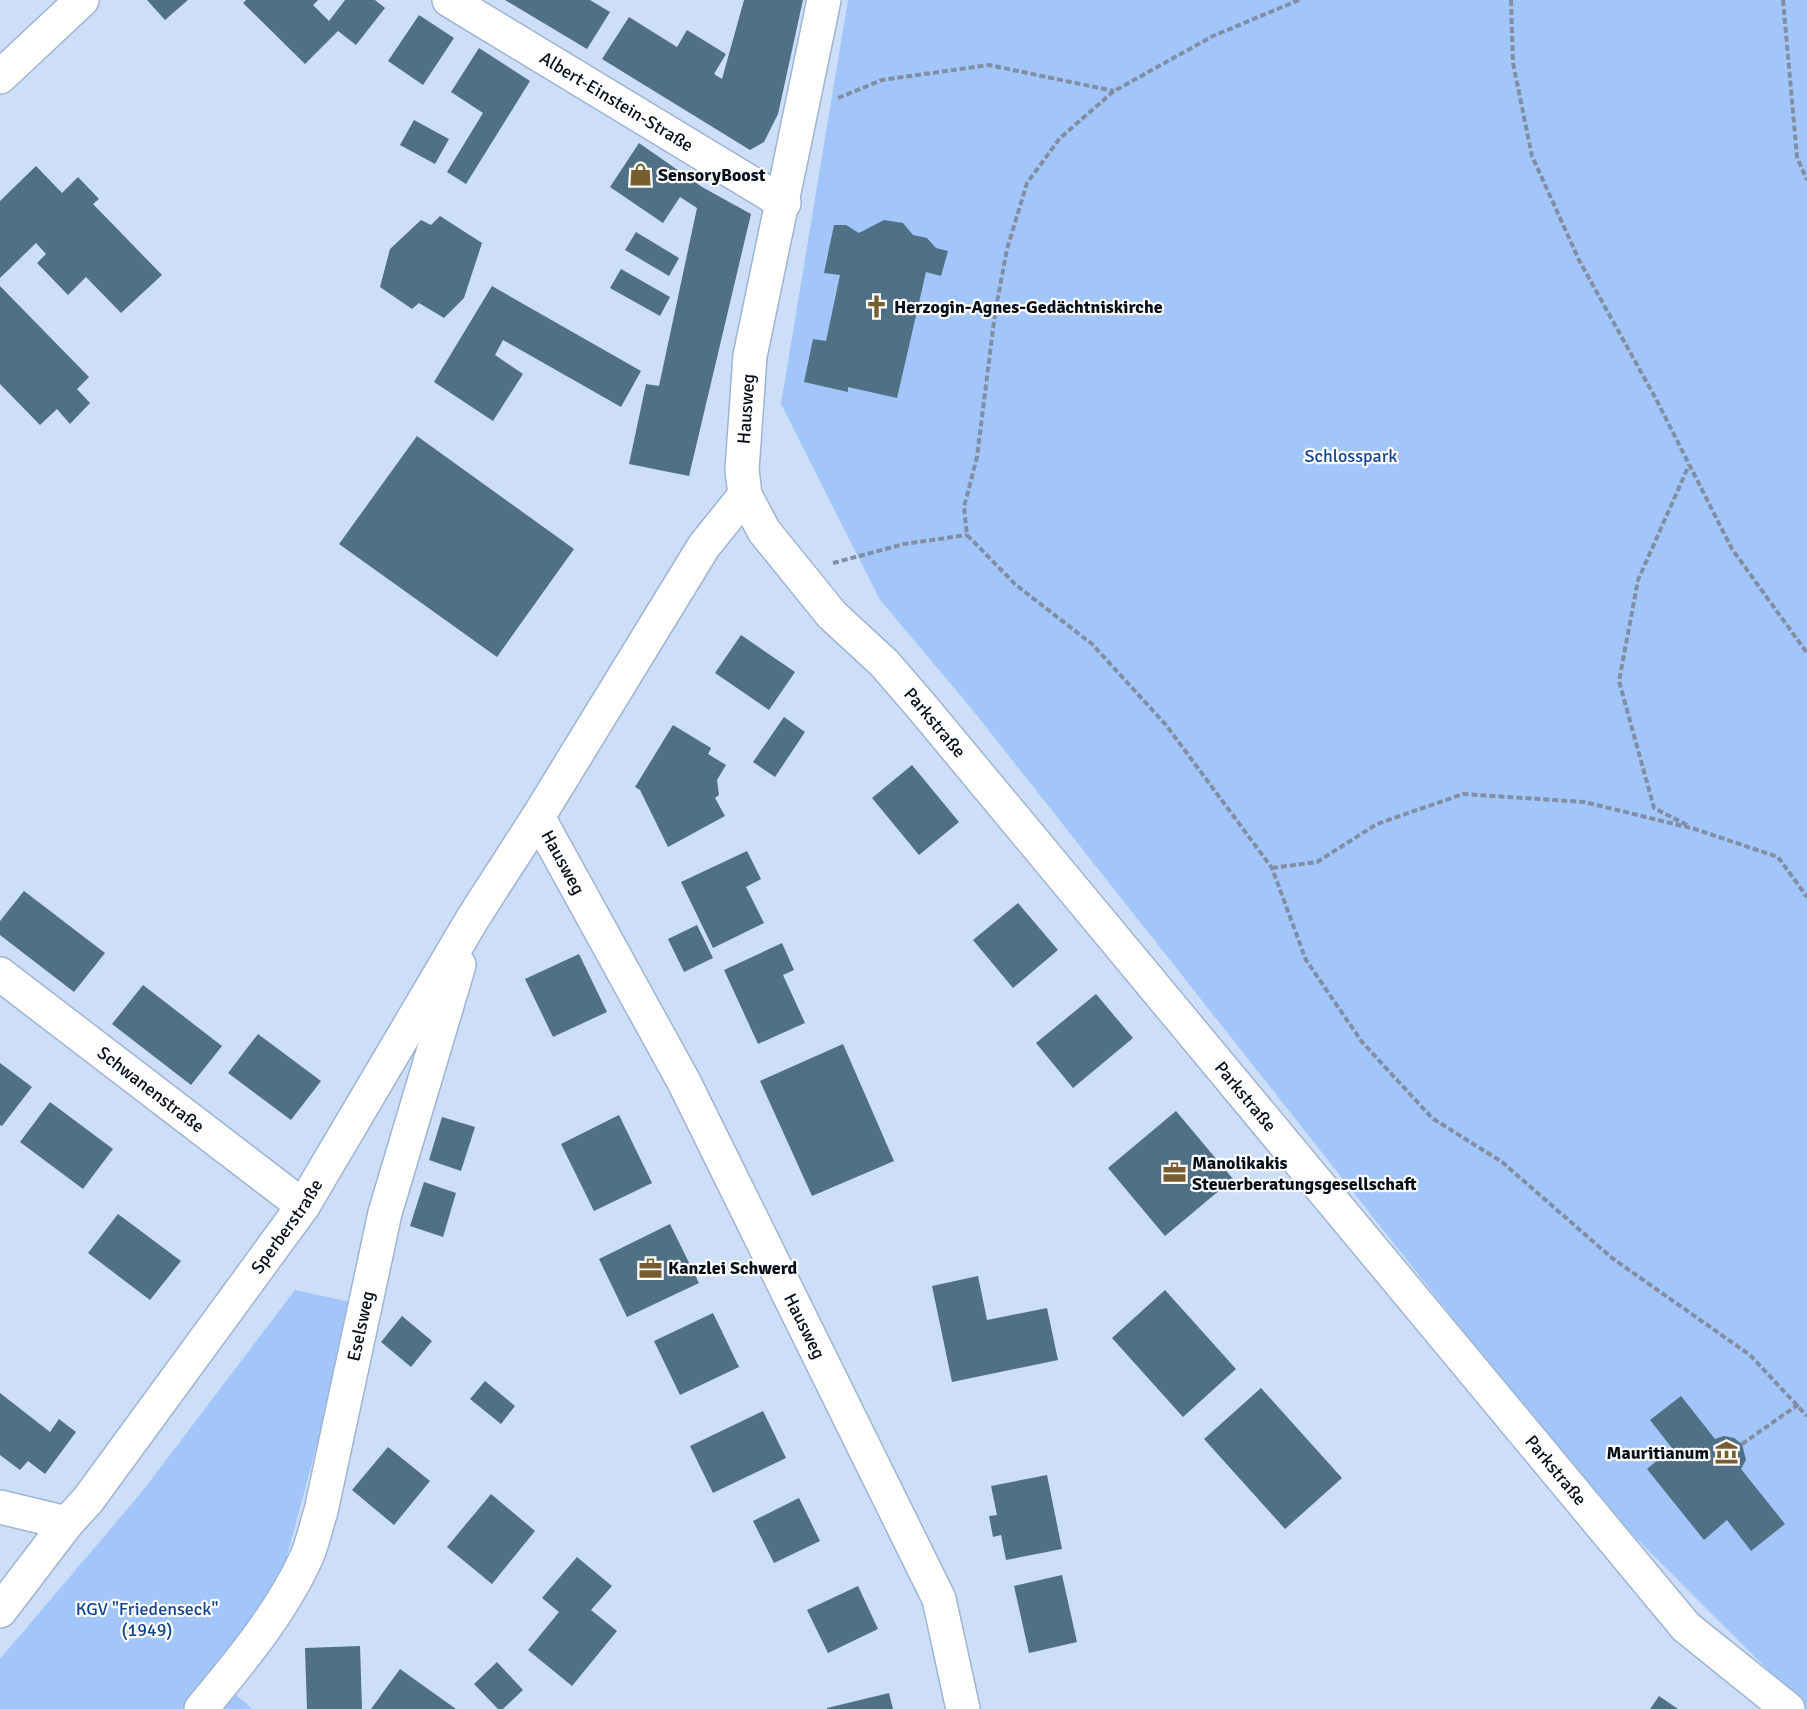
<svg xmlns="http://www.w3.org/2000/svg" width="1807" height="1709" font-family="Signika,sans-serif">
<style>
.green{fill:#a2c5fa}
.building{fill:#507086}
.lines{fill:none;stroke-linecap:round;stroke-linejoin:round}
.minor-casing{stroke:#9fb4d3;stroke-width:36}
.path{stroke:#818ea3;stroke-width:4;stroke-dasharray:6 3;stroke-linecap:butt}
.minor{stroke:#fff;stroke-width:33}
.labels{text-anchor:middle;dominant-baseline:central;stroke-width:4.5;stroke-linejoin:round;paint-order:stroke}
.street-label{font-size:18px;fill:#080f1a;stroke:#fefefe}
.poi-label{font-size:18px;font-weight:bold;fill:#080f1a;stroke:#fefefe;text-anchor:start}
.park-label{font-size:18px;fill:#11448d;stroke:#fefefe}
</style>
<rect width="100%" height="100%" fill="#cddef8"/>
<!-- green -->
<g class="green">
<polygon points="848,0 1807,0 1807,1709 1590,1492 971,708 880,600 781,404"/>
<polygon points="295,1290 355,1303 285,1564 255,1619 214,1675 252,1709 0,1709 0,1659 141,1493"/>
</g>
<!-- building -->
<g class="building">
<polygon points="147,0 188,0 165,20"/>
<polygon points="246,0 318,0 313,5 329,21 345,0 375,0 385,8 356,45 338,31 305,64 243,3"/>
<polygon points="505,0 590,0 610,12 587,49"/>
<polygon points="744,0 803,0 778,114 764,142 750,150 602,59 629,17 677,47 687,30 726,54 714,74 722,79"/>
<polygon points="419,15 454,38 423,85 388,61"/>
<polygon points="479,48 530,81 466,184 447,172 483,113 451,92"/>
<polygon points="414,120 449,139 435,164 400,145"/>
<polygon points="639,143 702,187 751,214 689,476 629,464 646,384 659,386 697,208 680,197 663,223 610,187"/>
<polygon points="36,166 62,193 78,177 99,199 93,204 162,275 121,313 86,277 68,295 37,263 46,254 36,243 0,278 0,201"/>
<polygon points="440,216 482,243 464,298 444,318 419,303 412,309 380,287 390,249 421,220 431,225"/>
<polygon points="884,220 903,223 913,235 927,238 936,248 948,251 941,276 926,272 897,398 848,387 848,392 804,382 813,339 826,341 840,275 824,273 834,225 846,225 859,233"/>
<polygon points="636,232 679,258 669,276 625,250"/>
<polygon points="621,269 670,297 660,316 610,288"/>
<polygon points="0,286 89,377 77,389 90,403 70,424 57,409 40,425 0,384"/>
<polygon points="492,286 641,371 621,407 503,340 495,355 523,374 493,421 434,382"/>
<polygon points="417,436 574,549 497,657 339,544"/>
<polygon points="741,635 795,672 769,710 715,673"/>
<polygon points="784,717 805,732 775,777 753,762"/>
<polygon points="673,725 711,748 708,754 726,765 717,780 719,795 715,798 725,816 668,847 640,790 635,787"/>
<polygon points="912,765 959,822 919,855 872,798"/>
<polygon points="747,851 761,879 746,887 764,923 713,948 681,882"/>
<polygon points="24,891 105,953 74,992 0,935 0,921"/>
<polygon points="1018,903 1058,950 1013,988 973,940"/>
<polygon points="697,925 713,958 684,972 668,939"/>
<polygon points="782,943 794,970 783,975 805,1023 758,1044 724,970"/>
<polygon points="579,954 607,1012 553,1037 525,979"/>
<polygon points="143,985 222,1046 191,1085 112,1024"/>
<polygon points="1096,994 1133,1038 1073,1088 1036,1043"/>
<polygon points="258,1034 321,1081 291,1120 228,1073"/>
<polygon points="843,1044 894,1161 812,1196 760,1081"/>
<polygon points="0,1063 32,1087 2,1126 0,1125"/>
<polygon points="50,1102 113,1149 83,1189 20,1142"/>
<polygon points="1176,1111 1233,1179 1165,1236 1108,1168"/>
<polygon points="619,1115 652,1183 594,1211 561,1144"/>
<polygon points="442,1117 475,1127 461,1171 429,1160"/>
<polygon points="424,1182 456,1193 443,1237 410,1226"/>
<polygon points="118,1214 181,1261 150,1300 88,1253"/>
<polygon points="670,1224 699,1283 627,1317 599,1259"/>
<polygon points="978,1276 987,1320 1047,1308 1058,1360 952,1382 932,1286"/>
<polygon points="1165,1290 1236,1369 1183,1417 1112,1338"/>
<polygon points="713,1313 739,1367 680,1395 654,1341"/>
<polygon points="402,1316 432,1341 411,1367 381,1342"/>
<polygon points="485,1381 515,1406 501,1424 470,1399"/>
<polygon points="1261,1388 1342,1478 1285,1529 1204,1439"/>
<polygon points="0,1393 50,1432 59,1419 76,1432 45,1474 28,1461 20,1470 0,1455"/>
<polygon points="1681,1396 1715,1439 1724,1436 1734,1438 1742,1444 1746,1460 1741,1469 1785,1524 1751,1551 1727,1520 1704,1540 1647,1469 1672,1448 1650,1420"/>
<polygon points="763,1411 786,1458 713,1493 690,1446"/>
<polygon points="388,1447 430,1481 394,1525 352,1490"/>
<polygon points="1047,1475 1062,1549 1006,1560 1001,1535 993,1537 989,1516 997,1515 991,1486"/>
<polygon points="491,1494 535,1531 492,1584 447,1547"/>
<polygon points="799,1498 820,1541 774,1563 753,1521"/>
<polygon points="577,1557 612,1586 591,1610 617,1631 572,1686 528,1650 559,1612 542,1598"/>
<polygon points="1062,1575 1077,1642 1029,1653 1014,1586"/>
<polygon points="858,1586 878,1629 828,1653 807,1610"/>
<polygon points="360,1646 362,1709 307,1709 305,1648"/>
<polygon points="497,1662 523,1690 503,1709 498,1709 474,1684"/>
<polygon points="400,1669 456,1709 371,1709"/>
<polygon points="889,1693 893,1709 827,1709 827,1708"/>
<polygon points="1659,1696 1678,1709 1650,1709"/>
</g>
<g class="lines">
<defs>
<g id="minor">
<path id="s1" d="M449 0 784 203"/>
<path id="s2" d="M824 0 750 356 742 470 745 495 764 531 832 615 884 663 922 707 1686 1627 1788 1709"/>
<polyline points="0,77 82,0"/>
<path id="s3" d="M745 495 704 546 538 817 684 1082 939 1599 963 1709"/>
<path id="s4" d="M0 974 303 1206"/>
<polyline points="0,1507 67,1523"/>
<path id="s5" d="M0 1611 67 1523 88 1500 303 1206 473 918 538 817"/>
<path id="s6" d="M201 1709C240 1662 282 1612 307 1556 313 1542 316 1526 321 1511L385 1213 459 965"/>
</g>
</defs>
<!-- minor casing -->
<use href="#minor" class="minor-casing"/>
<!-- path -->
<g class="path">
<polyline points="1299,0 1213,36 1114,91 1060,138 1027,183 1007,249 995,313 977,457 964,507 967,535 1016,585 1092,644 1166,725 1272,868 1306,960 1362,1042 1432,1118 1502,1162 1612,1258 1750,1355 1807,1416"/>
<polyline points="1511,0 1513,63 1532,156 1579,260 1656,399 1732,549 1807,653"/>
<polyline points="1783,0 1797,157 1807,180"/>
<polyline points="838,98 882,80 989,65 1114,91"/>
<polyline points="833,563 904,544 967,535"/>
<polyline points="1687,825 1654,808 1619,681 1638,580 1689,465"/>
<polyline points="1272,868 1317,862 1377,824 1463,794 1584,802 1695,829 1778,857 1807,897"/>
<polyline points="1742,1444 1799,1404"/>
</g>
<!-- minor -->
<use href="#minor" class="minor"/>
</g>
<!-- icons -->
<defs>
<symbol id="shop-bare" viewBox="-9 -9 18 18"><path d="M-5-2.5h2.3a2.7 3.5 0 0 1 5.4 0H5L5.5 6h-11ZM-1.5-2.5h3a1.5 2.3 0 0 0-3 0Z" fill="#785d2f" stroke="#fefefe" stroke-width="2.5" paint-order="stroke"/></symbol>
<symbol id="church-bare" viewBox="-9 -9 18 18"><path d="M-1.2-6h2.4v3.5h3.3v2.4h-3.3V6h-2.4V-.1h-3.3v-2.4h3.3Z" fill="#785d2f" stroke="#fefefe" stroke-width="2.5" paint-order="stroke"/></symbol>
<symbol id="office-bare" viewBox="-9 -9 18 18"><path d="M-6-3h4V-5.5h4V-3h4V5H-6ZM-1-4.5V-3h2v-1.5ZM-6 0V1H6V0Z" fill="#785d2f" stroke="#fefefe" stroke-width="2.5" paint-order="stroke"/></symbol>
<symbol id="museum-bare" viewBox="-9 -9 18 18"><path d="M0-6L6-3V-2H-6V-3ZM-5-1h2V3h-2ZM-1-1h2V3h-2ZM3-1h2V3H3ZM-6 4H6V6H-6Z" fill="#785d2f" stroke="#fefefe" stroke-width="2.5" paint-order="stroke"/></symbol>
</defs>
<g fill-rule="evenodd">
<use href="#shop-bare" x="624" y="158" width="33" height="33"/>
<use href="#church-bare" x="860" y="290" width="33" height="33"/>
<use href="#office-bare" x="1158" y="1156" width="33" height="33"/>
<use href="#office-bare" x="634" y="1252" width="33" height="33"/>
<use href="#museum-bare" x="1710" y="1436" width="33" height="33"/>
</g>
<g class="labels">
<!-- street labels -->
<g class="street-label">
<text stroke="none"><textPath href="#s1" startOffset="196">Albert-Einstein-Straße</textPath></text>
<text transform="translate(746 409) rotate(-86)">Hausweg</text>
<text stroke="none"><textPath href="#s2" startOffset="801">Parkstraße</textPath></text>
<text stroke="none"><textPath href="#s3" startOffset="435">Hausweg</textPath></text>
<text stroke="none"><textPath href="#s4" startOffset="190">Schwanenstraße</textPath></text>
<text stroke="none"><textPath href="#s2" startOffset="1287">Parkstraße</textPath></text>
<text stroke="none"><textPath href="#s5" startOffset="480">Sperberstraße</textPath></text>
<text stroke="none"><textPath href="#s6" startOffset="423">Eselsweg</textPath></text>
<text stroke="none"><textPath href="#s3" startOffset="958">Hausweg</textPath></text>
<text stroke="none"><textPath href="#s2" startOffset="1773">Parkstraße</textPath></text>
</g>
<!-- poi labels -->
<g class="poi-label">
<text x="658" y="175">SensoryBoost</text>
<text x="894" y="307">Herzogin-Agnes-Gedächtniskirche</text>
<text x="1192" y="1163">Manolikakis<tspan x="1192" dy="21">Steuerberatungsgesellschaft</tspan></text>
<text x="668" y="1268">Kanzlei Schwerd</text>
<text x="1709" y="1453" text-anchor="end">Mauritianum</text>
</g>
<!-- park labels -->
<g class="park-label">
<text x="1351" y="456">Schlosspark</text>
<text x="147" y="1609">KGV "Friedenseck"<tspan x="147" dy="21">(1949)</tspan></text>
</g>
</g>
</svg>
